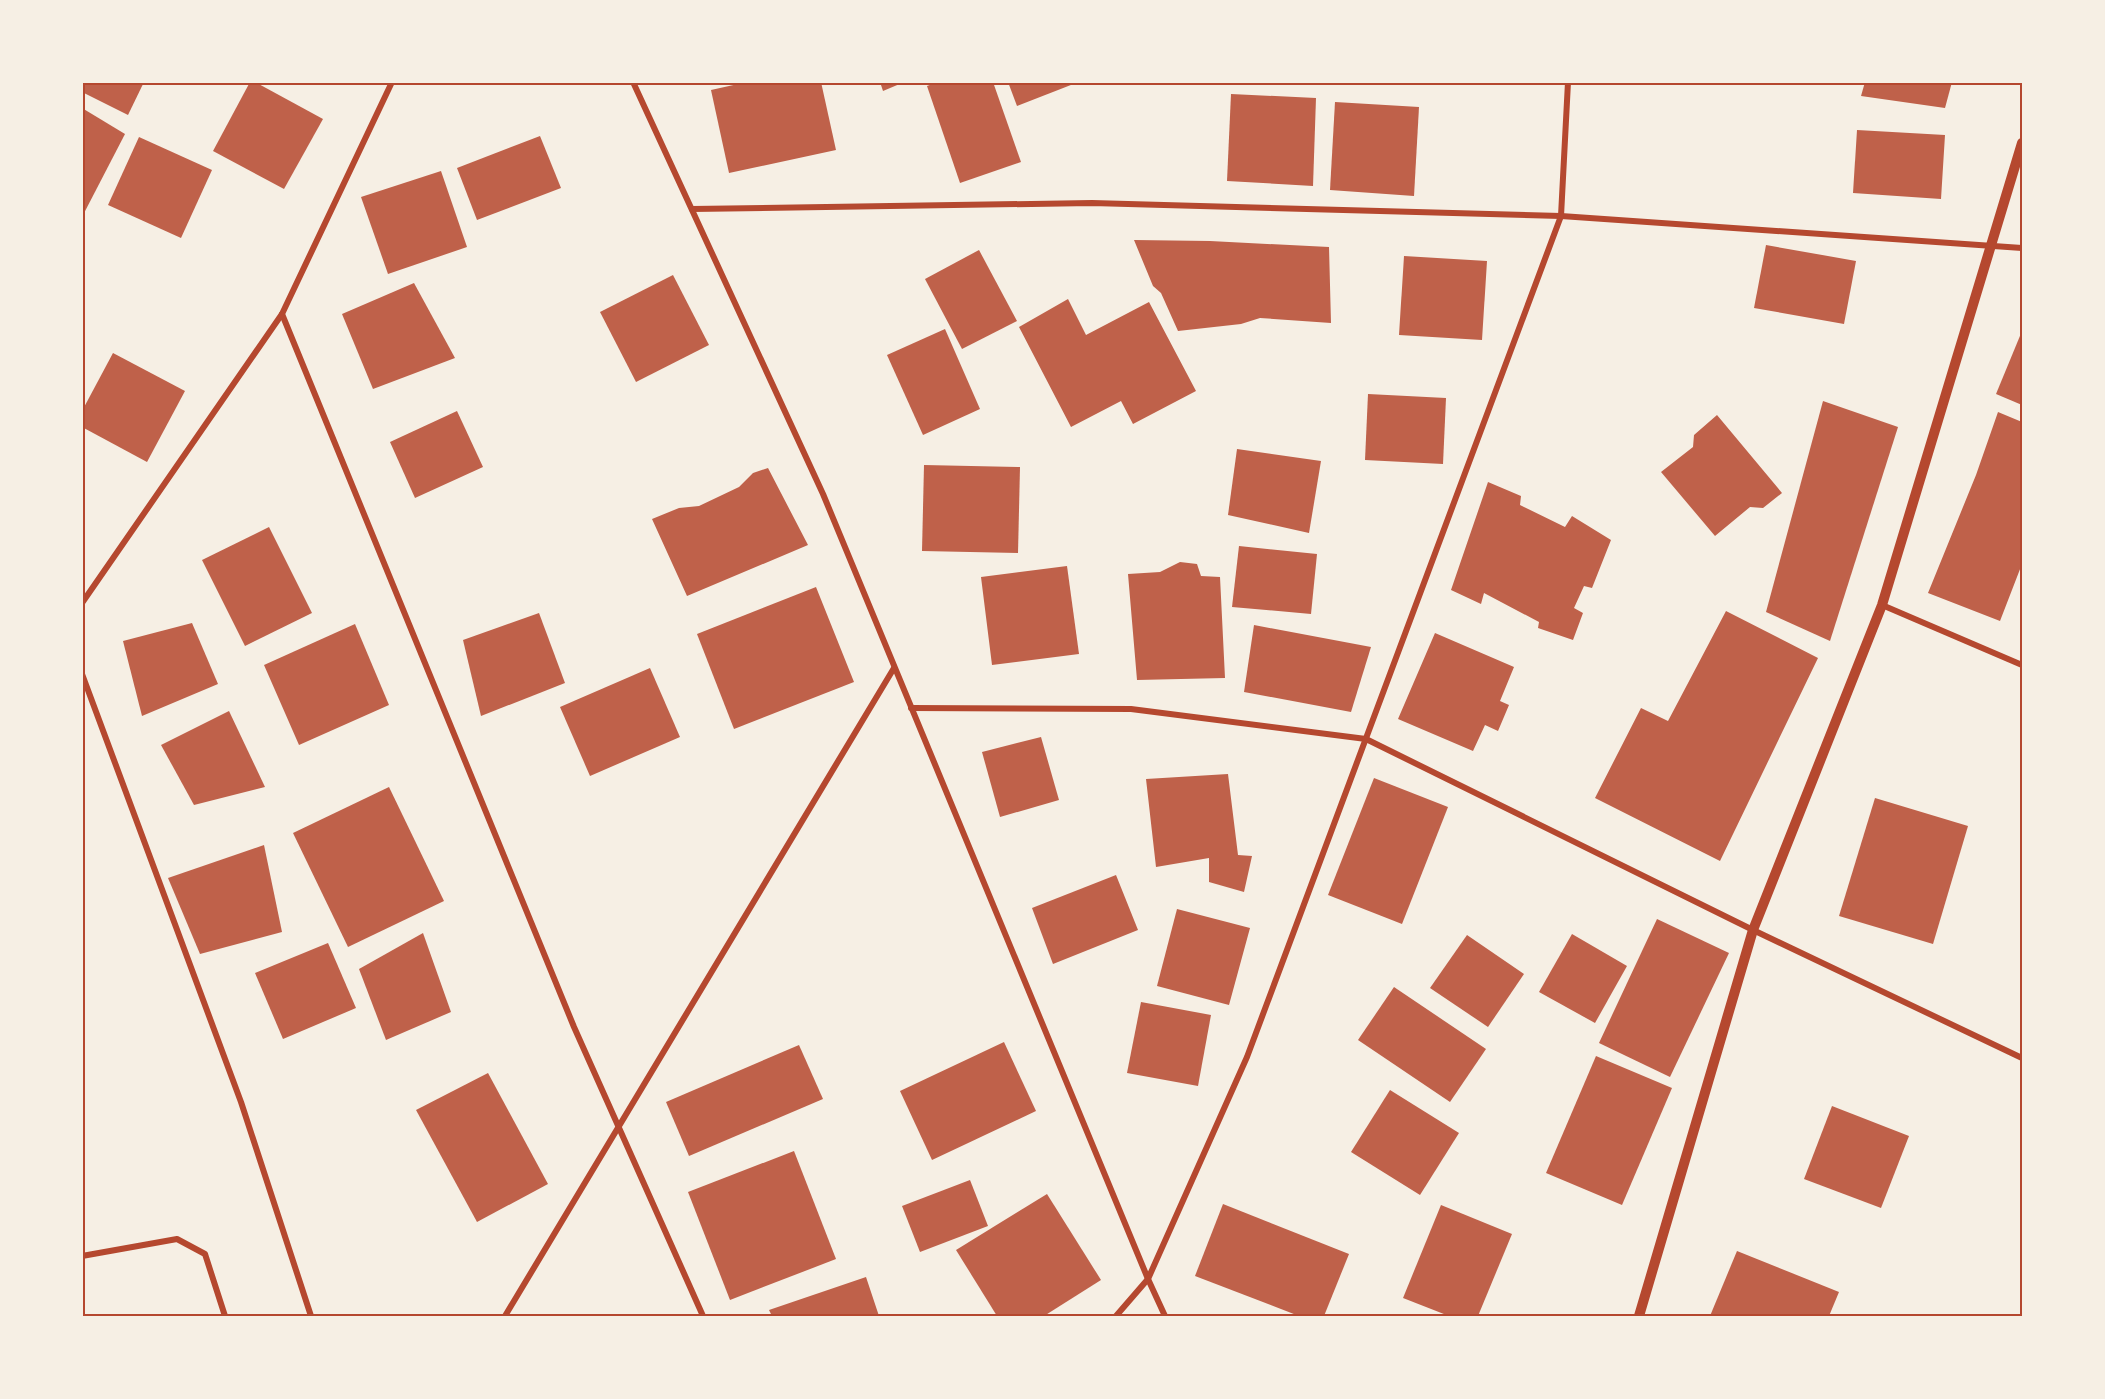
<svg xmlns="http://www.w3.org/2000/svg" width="2105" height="1399" font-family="Lora,serif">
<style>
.building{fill:#bf614a}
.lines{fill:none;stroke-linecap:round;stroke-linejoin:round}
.minor{stroke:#b5482f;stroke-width:6}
.tertiary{stroke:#b5482f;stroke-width:10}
.neatline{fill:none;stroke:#b5482f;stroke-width:2}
</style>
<rect width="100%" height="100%" fill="#f6efe4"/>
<!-- building -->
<g class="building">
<polygon points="82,82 144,82 128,115 82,92"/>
<polygon points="250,82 255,82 323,119 284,189 213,151"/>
<polygon points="747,82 821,82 836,150 729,173 711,90"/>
<polygon points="880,82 902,82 902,83 883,91"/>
<polygon points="938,82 993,82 1021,162 960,183 927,86"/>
<polygon points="1008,82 1076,82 1076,83 1017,106"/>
<polygon points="1865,82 1952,82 1945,108 1861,96"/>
<polygon points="1231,94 1316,98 1313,186 1227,181"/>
<polygon points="1335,102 1419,107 1414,196 1330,190"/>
<polygon points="82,108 125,134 82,217"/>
<polygon points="1857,130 1945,135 1941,199 1853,193"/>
<polygon points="540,136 561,188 477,220 457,168"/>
<polygon points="139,137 212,170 181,238 108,205"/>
<polygon points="441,171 467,247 388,274 361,197"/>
<polygon points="1134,240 1210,241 1329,247 1331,323 1260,318 1241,324 1178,331 1161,293 1153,286"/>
<polygon points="1766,245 1856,261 1844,324 1754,308"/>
<polygon points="979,250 1017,321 962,349 925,279"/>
<polygon points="1404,256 1487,261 1482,340 1399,335"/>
<polygon points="673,275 709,345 636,382 600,312"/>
<polygon points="414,283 455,358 373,389 342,314"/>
<polygon points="1068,299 1086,335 1149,302 1196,391 1133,424 1121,401 1071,427 1019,327"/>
<polygon points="945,329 980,409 923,435 887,355"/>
<polygon points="2022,331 2022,405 1996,394"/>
<polygon points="113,353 185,391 147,462 82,427 82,411"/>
<polygon points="1368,394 1446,398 1443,464 1365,460"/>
<polygon points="1823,401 1898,427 1830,641 1766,612"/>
<polygon points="457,411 483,467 415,498 390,442"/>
<polygon points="1998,412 2022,422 2022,564 2000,621 1928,593 1976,475"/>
<polygon points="1717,415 1782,493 1763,508 1750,507 1715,536 1661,472 1693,447 1694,435"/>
<polygon points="1237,449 1321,461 1309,533 1228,515"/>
<polygon points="924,465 1020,467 1018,553 922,551"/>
<polygon points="768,468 808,545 687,596 652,519 679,508 699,506 739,487 753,473"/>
<polygon points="1488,482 1521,496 1520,505 1565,527 1572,516 1611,540 1592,588 1584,586 1574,608 1583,613 1573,640 1538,628 1539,622 1484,593 1481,604 1451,590"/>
<polygon points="269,527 312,613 245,646 202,560"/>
<polygon points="1239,546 1317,554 1311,614 1232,607"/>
<polygon points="1180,562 1197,564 1201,576 1220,577 1225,678 1137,680 1128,574 1160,572"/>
<polygon points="1067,566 1079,654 992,665 981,577"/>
<polygon points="816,587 854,682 734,729 697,634"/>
<polygon points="1726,611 1818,658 1720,861 1595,798 1641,708 1668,721"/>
<polygon points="539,613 565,683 481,716 463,640"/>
<polygon points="192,623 218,684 142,716 123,641"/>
<polygon points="355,624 389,705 299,745 264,665"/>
<polygon points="1254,625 1371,647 1351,712 1244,692"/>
<polygon points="1435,633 1514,667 1500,701 1509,705 1498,731 1485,725 1473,751 1398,719"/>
<polygon points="650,668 680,737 590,776 560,707"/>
<polygon points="229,711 265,787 194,805 161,745"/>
<polygon points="1041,737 1059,800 1000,817 982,752"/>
<polygon points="1228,774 1238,855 1252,856 1244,892 1209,882 1209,858 1156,867 1146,779"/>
<polygon points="1374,778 1448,807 1402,924 1328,895"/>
<polygon points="389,787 444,901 348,947 293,833"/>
<polygon points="1875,798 1968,826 1933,944 1839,916"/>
<polygon points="264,845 282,932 200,954 168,878"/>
<polygon points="1116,875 1138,930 1053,964 1032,908"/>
<polygon points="1177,909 1250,928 1229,1005 1157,986"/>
<polygon points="1657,919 1729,953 1670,1077 1599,1043"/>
<polygon points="423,933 451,1012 386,1040 359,969"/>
<polygon points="1572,934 1627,966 1595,1023 1539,992"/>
<polygon points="1467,935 1524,974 1488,1027 1430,988"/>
<polygon points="328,943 356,1008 283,1039 255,973"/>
<polygon points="1394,987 1486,1049 1450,1102 1358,1040"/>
<polygon points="1141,1002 1211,1015 1198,1086 1127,1073"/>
<polygon points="1004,1042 1036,1111 932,1160 900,1091"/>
<polygon points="799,1045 823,1099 689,1156 666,1102"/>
<polygon points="1596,1056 1672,1088 1622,1205 1546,1173"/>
<polygon points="488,1073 548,1184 477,1222 416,1110"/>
<polygon points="1390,1090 1459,1133 1420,1195 1351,1152"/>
<polygon points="1832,1106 1909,1136 1881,1208 1804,1179"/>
<polygon points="794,1151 836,1259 730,1300 688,1192"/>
<polygon points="970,1180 988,1226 920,1252 902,1206"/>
<polygon points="1047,1194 1101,1280 1044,1316 997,1316 956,1250"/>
<polygon points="1223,1204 1349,1254 1324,1316 1299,1316 1195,1276"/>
<polygon points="1441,1205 1512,1234 1478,1316 1449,1316 1403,1298"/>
<polygon points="1737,1251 1839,1292 1829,1316 1710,1316"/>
<polygon points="866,1277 879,1316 772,1316 769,1310"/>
</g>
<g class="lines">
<!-- minor -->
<g class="minor">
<polyline points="633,82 823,494 1148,1279 1165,1316"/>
<polyline points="692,209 1092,203 1561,216 2022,248"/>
<polyline points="282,314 574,1027 703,1316"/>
<polyline points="82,603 282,314 392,82"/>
<polyline points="1882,605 2022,665"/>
<polyline points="82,674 241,1102 311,1316"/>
<polyline points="911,708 1131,709 1366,739 1753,930 2022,1058"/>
<polyline points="82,1256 177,1239 205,1254 225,1316"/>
<polyline points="505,1316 894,668"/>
<polyline points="1116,1316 1148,1279 1247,1057 1561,216 1568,82"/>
</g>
<!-- tertiary -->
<polyline class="tertiary" points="1639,1316 1753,930 1882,605 2022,143"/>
</g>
<!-- border -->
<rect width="2105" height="1399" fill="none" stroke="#f6efe4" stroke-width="168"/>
<rect x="84" y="84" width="1937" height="1231" class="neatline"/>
</svg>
